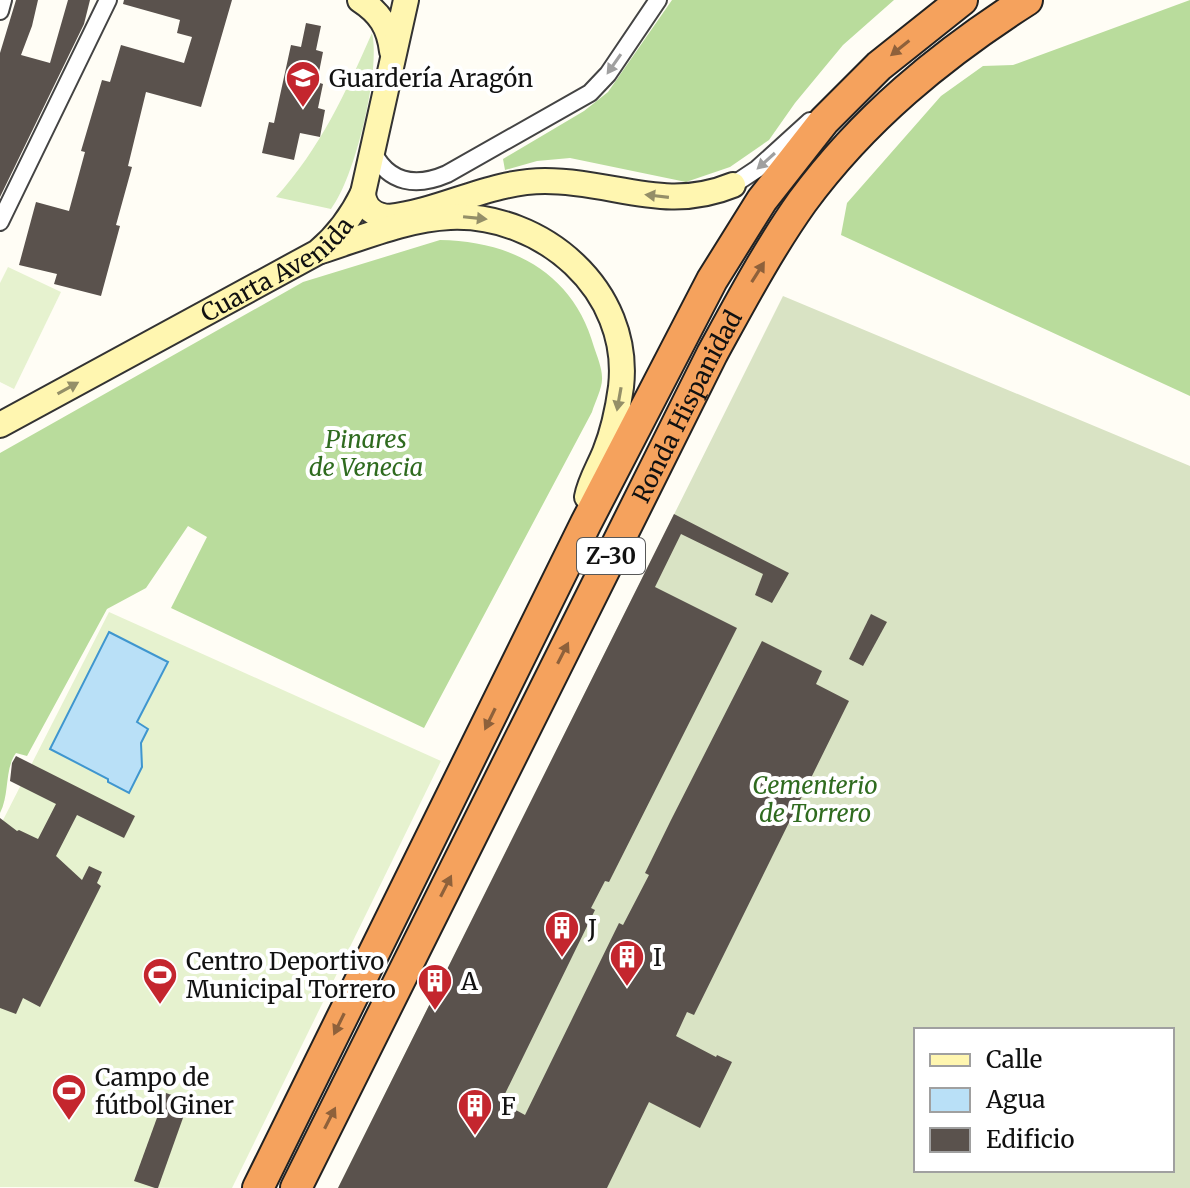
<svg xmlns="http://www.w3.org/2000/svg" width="1190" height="1188" font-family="Merriweather,serif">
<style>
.green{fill:#d5ebbd}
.forest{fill:#b9dc9c}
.cemetery{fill:#d9e3c4;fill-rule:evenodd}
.pitch{fill:#e6f2cf}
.water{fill:#b9e0f7;stroke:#3f96cf;stroke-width:2}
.building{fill:#5a524d}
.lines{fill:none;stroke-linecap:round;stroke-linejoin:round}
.street-casing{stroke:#444;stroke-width:20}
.secondary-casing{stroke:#333;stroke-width:28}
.highway-casing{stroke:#222;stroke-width:34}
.street{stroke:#fff;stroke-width:16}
.secondary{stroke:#fff6b0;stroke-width:24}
.highway{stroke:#f5a25d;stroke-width:30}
.oneway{fill:#8e613b}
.oneway2{fill:#a0a0a0}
.oneway3{fill:#948f68}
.labels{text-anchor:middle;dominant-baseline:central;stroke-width:8;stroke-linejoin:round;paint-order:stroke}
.shield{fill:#fff;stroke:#585858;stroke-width:2}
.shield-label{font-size:22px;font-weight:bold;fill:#111}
.poi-label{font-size:24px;fill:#111;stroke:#fff;text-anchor:start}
.street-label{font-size:24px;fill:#111;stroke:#fff}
.park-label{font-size:24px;font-style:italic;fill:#2f6b1f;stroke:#fff}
</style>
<rect width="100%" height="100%" fill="#fffdf5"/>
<!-- green -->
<path class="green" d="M372 33C381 70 355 178 331 209L276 197C320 149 346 92 372 33Z"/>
<!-- forest -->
<g class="forest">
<polygon points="672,0 894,0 843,45 795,103 769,140 730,167 686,182 570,158 537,161 505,170 503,159 584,111 608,92"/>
<polygon points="1190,0 1190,396 841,235 847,203 941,96 983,66 1013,65"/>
<path d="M440 240C513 241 574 274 594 347 597 356 602 368 602 377 603 387 595 402 592 412L424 728 171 608 207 537 188 526 146 588 107 609 27 756 16 753C4 770 10 794 0 813V453L303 282Z"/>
</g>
<!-- cemetery -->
<path class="cemetery" d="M783 296 1190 466V1188H338ZM916 1030H1172V1170H916Z"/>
<!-- pitch -->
<g class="pitch">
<polygon points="8,267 61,292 14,389 0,382 0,283"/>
<polygon points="109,612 441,761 232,1188 0,1187 0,826"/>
</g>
<!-- water -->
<polygon class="water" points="109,632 168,662 137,722 148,729 141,743 142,767 129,793 108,782 108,779 50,749"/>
<!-- building -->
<g class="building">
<polygon points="16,0 38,0 32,26 21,55 50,63 68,0 90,0 84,24 0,197 0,53"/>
<polygon points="124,0 232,0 201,107 146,92 128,166 132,167 116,225 120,226 101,296 54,284 57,274 19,265 36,202 69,211 85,152 81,151 102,80 110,82 121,45 184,63 192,37 177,33 180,20 123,4"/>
<polygon points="306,23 321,26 316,50 323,52 317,82 323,84 318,108 325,110 320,137 300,133 294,160 262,153 269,122 274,123 291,45 301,47"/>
<polygon points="674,514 789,573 772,603 755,595 763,574 681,534 655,587 737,628 609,882 605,881 591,908 595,910 501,1102 525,1115 619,923 623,925 649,875 645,873 671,820 762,641 822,671 816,684 849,701 694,1015 687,1012 676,1036 716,1057 717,1055 732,1062 700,1128 649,1102 607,1188 338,1188"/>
<polygon points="871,614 887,622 863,666 849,659"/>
<polygon points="16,756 135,816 124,838 77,815 56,856 82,880 89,866 102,872 97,883 101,886 40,1007 23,998 16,1014 0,1008 0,818 17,831 19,830 38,839 56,804 10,781 12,763"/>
<polygon points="166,1093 189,1101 158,1188 155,1188 134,1181"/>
</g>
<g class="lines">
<defs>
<g id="street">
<polyline points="0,11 3,0"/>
<path d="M373 152C389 184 417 187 447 174L590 93 608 74 658 0"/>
<polyline points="733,185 757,169 810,121"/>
<polyline points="0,222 108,0"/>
</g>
<g id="secondary">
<path d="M360 0C380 13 389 27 392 51"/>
<path d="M363 193C364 209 375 216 389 217 442 211 490 181 545 181 614 181 665 213 733 185"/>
<path d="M321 251C362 238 406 219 450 217 542 213 632 290 621 387 618 409 613 432 605 452 599 467 590 481 587 497"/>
<path id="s1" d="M0 425 318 252C338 235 352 216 363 193L406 0"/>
</g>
<g id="highway">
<polyline points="258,1188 586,523 712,280 762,200 824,121 879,66 962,0"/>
<path id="s2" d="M296 1188 712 354C740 303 768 250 802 202 863 119 941 55 1027 0"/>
</g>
</defs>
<!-- street casing -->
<use href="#street" class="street-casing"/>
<!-- secondary casing -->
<use href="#secondary" class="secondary-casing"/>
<!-- highway casing -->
<use href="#highway" class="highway-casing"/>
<!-- street -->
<use href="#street" class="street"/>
<!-- secondary -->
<use href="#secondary" class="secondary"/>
<!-- highway -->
<use href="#highway" class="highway"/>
</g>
<!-- one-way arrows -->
<defs><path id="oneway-solid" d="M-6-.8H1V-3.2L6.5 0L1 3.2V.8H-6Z" transform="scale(2)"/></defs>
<g class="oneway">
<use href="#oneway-solid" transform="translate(900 48) rotate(141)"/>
<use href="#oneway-solid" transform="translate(758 272) rotate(-58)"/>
<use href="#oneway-solid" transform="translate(563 653) rotate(-63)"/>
<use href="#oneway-solid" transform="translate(490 719) rotate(116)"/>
<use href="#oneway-solid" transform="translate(446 886) rotate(-63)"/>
<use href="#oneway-solid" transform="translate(339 1024) rotate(116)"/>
<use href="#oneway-solid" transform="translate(330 1118) rotate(-63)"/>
</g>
<g class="oneway2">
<use href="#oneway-solid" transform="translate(614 64) rotate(125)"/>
<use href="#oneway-solid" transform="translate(766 161) rotate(138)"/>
</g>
<g class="oneway3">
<use href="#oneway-solid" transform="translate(657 196) rotate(-173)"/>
<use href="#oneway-solid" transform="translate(475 218) rotate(6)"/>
<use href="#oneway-solid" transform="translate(68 388) rotate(-29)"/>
<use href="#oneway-solid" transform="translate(619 399) rotate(100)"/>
</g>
<!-- icons -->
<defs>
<symbol id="school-pin" viewBox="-11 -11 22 30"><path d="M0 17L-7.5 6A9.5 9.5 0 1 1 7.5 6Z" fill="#c4262e" stroke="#fff"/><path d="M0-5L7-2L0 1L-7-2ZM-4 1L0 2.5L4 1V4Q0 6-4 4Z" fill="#fff"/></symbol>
<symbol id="building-pin" viewBox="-11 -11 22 30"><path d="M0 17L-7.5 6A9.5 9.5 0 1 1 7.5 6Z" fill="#c4262e" stroke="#fff"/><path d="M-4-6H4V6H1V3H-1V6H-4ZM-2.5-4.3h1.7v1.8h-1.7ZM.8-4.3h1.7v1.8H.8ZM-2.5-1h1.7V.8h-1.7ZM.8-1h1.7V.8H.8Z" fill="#fff"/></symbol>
<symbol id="stadium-pin" viewBox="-11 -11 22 30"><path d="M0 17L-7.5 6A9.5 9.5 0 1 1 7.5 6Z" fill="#c4262e" stroke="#fff"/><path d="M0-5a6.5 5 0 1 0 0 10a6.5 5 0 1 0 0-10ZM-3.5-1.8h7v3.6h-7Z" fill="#fff"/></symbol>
</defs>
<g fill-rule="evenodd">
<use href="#school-pin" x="283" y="58" width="40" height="54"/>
<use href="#building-pin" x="542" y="908" width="40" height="54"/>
<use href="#building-pin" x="607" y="937" width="40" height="54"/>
<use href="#stadium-pin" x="140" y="955" width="40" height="54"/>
<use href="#building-pin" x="415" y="961" width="40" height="54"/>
<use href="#stadium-pin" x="49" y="1071" width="40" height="54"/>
<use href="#building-pin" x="455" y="1086" width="40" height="54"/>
</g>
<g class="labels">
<!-- shield labels -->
<rect class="shield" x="577" y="538" width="68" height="36" rx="6"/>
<g class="shield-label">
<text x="611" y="556">Z-30</text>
</g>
<!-- poi labels -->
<g class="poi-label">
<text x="329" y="78">Guardería Aragón</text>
<text x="588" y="928">J</text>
<text x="653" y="957">I</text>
<text x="186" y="961">Centro Deportivo<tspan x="186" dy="28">Municipal Torrero</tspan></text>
<text x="461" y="981">A</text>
<text x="95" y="1077">Campo de<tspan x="95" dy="28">fútbol Giner</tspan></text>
<text x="501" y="1106">F</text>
</g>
<!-- street labels -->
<g class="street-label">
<text stroke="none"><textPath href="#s1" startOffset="318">Cuarta Avenida</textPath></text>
<text stroke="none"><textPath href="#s2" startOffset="874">Ronda Hispanidad</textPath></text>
</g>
<!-- park labels -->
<g class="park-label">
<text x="366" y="439">Pinares<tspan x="366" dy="28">de Venecia</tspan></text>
<text x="815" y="785">Cementerio<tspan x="815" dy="28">de Torrero</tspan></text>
</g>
</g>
<!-- legend -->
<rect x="914" y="1028" width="260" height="144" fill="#ffffff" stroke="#a0a0a0" stroke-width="2"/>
<rect x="930" y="1054" width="40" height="12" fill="#fff6b0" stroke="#a0a0a0" stroke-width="2"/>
<text x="986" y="1068" font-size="24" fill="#111111">Calle</text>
<rect x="930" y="1088" width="40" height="24" fill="#b9e0f7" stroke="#a0a0a0" stroke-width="2"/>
<text x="986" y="1108" font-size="24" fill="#111111">Agua</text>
<rect x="930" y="1128" width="40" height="24" fill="#5a524d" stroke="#a0a0a0" stroke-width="2"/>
<text x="986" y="1148" font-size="24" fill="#111111">Edificio</text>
</svg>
